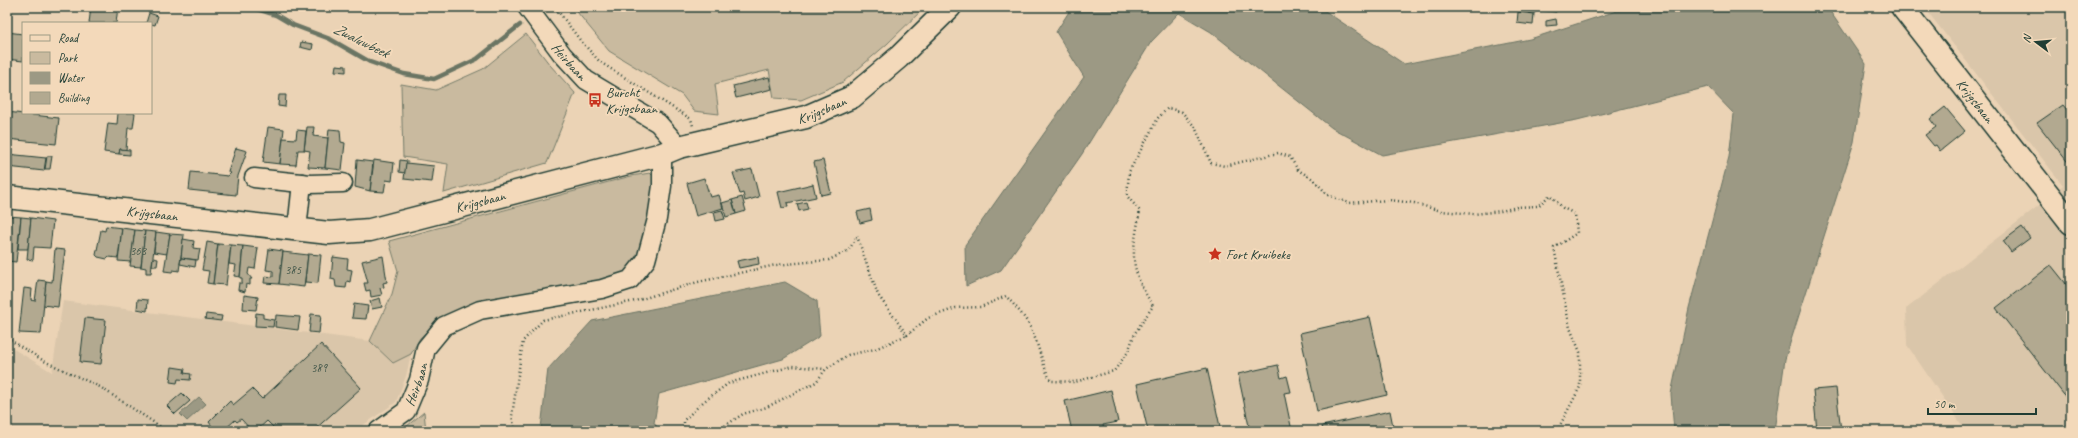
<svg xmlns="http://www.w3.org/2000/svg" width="2078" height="438" font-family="Caveat,sans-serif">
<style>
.built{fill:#dac6aa}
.green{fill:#c9ba9f;stroke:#747c6a}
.water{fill:#9c9984;stroke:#6a7464}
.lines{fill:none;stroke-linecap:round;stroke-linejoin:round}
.stream{stroke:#6a7464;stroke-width:4.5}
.building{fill:#b2a990;stroke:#1f3d34}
.minor-casing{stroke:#1f3d34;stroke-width:21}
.major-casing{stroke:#1f3d34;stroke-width:25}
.path{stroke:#1f3d34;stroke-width:2.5;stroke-dasharray:1 3;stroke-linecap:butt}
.minor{stroke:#f3d9ba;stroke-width:18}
.major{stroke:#f3d9ba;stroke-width:22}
.labels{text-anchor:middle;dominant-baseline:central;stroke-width:4;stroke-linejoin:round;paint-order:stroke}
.number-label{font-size:12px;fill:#44584b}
.street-label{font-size:14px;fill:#1f3d34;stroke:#f3d9ba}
.poi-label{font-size:14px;fill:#1f3d34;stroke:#f3d9ba;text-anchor:start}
.water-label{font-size:15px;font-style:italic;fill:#384f44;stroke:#f3d9ba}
</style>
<rect width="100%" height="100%" fill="#ebd3b5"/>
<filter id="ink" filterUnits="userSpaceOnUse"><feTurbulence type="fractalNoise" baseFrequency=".025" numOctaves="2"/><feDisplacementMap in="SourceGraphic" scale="8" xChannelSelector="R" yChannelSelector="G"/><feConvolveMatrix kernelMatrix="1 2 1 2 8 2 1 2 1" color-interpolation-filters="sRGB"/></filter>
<g filter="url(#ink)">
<!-- built -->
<g class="built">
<polygon points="1924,7 2071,7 2071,431 1966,431 1907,345 1906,309 2051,196 2063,185"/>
<polygon points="63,301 370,341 393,363 411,354 406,376 396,402 355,431 7,431 7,345 52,372"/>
</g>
<!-- green -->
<g class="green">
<polygon points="573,7 925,7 887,44 843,82 801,100 774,98 769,70 715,84 719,114 694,111 682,95 609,51"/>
<polygon points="526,34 550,65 575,93 547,163 444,193 448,164 403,157 401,84 436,90 483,69"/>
<path d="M650 173 655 178 656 186C650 209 644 260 624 273 618 276 610 278 603 280L438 321 420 338 411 354 393 363 370 341 392 294 398 271 389 241 631 176Z"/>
<polygon points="424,412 426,431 401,431"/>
</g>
<!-- water -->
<g class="water">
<polygon points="1072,7 1319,7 1404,64 1530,39 1629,7 1827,7 1866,64 1854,142 1785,359 1775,431 1674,431 1671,394 1689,308 1729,157 1734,114 1708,87 1577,120 1382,155 1332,128 1211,32 1179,13 1151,42 1082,154 1001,270 966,286 965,245 1084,77 1056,32"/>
<polygon points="785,282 817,301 820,336 783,359 659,394 654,423 660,431 542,431 541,428 548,369 592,321"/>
<polygon points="199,397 206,404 187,421 180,414"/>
</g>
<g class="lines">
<!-- stream -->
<polyline class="stream" points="251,7 276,15 293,25 330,39 370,62 404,74 434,79 477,59 520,25"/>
</g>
<!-- building -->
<g class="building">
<polygon points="91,7 118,7 116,23 89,23"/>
<polygon points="1519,7 1536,7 1535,13 1519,11"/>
<polygon points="1539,7 1556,7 1556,12 1539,10"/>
<polygon points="1518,12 1534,14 1533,25 1517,23"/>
<polygon points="149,13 158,16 155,25 146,23"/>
<polygon points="1556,19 1557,25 1546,26 1546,21"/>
<polygon points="7,32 23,34 23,61 7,59"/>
<polygon points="301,42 313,44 312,50 300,47"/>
<polygon points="336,65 346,66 346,72 335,71"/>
<polygon points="769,77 772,89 736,98 733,86"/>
<polygon points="279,95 286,95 285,107 278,106"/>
<polygon points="2063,105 2071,115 2070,165 2037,123"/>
<polygon points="1945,107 1965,131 1940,151 1936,145 1934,146 1925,135 1936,127 1930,119"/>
<polygon points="7,112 59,118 56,144 7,139"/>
<polygon points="118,113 135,113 133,128 128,128 126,150 120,149 119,154 104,152 108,123 117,124"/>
<polygon points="268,127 284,129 280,164 263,162"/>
<polygon points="307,127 314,127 313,136 328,138 325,168 308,167 310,151 304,150"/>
<polygon points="329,129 340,130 341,142 345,143 342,170 325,168"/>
<polygon points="297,130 306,131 304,150 298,150 296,165 280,164 283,138 296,139"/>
<polygon points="236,148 247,151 238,176 236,195 189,190 191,172 228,176 231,173 228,172"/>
<polygon points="120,149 130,150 130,155 119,154"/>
<polygon points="7,154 46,158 44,171 7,167"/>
<polygon points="47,156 52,156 50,169 45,169"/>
<polygon points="357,160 373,162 370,191 355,187"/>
<polygon points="374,160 394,163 392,181 386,180 384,192 370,191"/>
<polygon points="400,160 407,161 405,173 399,172"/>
<polygon points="823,160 831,193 821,195 814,162"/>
<polygon points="406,163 434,166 432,182 404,179"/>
<polygon points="752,169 759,197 745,201 743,193 740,194 733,173"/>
<polygon points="704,178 710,197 719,195 723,208 696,216 687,183"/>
<polygon points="813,184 816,197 787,203 788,207 782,208 778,192"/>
<polygon points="742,197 746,211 736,214 732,200"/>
<polygon points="732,200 736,214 726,217 722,203"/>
<polygon points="806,202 808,209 799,211 797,204"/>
<polygon points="870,209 872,220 860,223 857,212"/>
<polygon points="722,210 725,219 716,221 714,212"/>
<polygon points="9,216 21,217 16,262 7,261"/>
<polygon points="21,217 31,218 28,249 18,249"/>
<polygon points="31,218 53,221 50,248 34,247 33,260 27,259"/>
<polygon points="106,226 122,228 118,258 109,257 107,259 98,257 96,255 101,230 105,231"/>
<polygon points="2022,227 2030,238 2011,252 2003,241"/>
<polygon points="122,228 135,230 131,262 118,261"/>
<polygon points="135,230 145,231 141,267 130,266"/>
<polygon points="145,231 156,232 151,273 146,273 146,268 141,267"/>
<polygon points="156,232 170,234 167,254 154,252"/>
<polygon points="170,234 184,235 179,271 173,270 172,272 164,271"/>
<polygon points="183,239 194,241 193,248 200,249 198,260 181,258"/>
<polygon points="207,242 218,244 213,284 207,283 209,271 202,270"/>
<polygon points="218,244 231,245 226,285 213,284"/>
<polygon points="231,245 243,246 240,277 234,276 236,265 229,264"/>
<polygon points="243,246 258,248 255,269 249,268 248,274 252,279 250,279 250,285 246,284 245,292 238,290 239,283 242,283 242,278 240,278"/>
<polygon points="55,249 65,250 58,307 43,305 46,281 52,282"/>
<polygon points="269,249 283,251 279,284 264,283 265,276 273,277 273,271 266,270"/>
<polygon points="283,252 308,255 304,287 279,284"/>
<polygon points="308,254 321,255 318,283 305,282"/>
<polygon points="383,256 387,282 383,283 384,287 380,288 382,295 371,297 370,290 366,291 364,283 368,283 362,261"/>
<polygon points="333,257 348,259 347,269 352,270 350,282 347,281 346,288 336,287 335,280 331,279"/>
<polygon points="758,257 759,264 739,268 737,261"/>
<polygon points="153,258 158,259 157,266 152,266"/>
<polygon points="181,258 196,260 195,267 180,264"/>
<polygon points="2051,265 2071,290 2071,404 1996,308"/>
<polygon points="38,280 46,281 41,334 19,333 24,288 32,289 31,300 35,301"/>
<polygon points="244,295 258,297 256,310 243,309"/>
<polygon points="380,298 382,307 372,309 370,301"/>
<polygon points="138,299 148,300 147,311 137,309"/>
<polygon points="354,304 368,306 366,319 352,318"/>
<polygon points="256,313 263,314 263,318 274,320 273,327 255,326"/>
<polygon points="206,314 222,316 221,321 205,319"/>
<polygon points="311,314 321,315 319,333 309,332"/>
<polygon points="276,315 300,317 298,330 275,327"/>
<polygon points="1370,317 1387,395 1317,411 1300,333"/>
<polygon points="85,318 106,320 101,364 80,362"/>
<polygon points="321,344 361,388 313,431 277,431 267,421 256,431 252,431 241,419 237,422 235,420 223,431 216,431 214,429 209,422 230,401 233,405 252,389 262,399"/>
<polygon points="1278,365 1281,378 1287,376 1291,392 1284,393 1292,431 1250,431 1238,374"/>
<polygon points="172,367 185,369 184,373 191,374 190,380 178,379 177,383 170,382"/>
<polygon points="1207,368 1221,431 1148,431 1137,384"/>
<polygon points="1836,388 1841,431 1817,431 1813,390"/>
<polygon points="1111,390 1118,422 1103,425 1104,431 1088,431 1087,429 1072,431 1065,401"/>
<polygon points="182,393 190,401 175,414 167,406"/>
<polygon points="1390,411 1394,431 1323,431 1322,426"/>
</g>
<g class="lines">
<defs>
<g id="minor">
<path id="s1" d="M527 7 562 54 586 80 658 123 679 147"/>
<polyline points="254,178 310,184 343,183"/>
<polyline points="297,229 302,183"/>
<path id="s2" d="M378 431 406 411 419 380 426 348 444 326 480 310 602 289 630 280 646 260 657 219 662 186V154"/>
</g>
<g id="major">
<path id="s3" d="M1902 7 2071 223"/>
<path id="s4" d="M7 197 329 233 370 230 662 154 679 147 806 117 852 97 899 57 950 7"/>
</g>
</defs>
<!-- minor casing -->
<use href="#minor" class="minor-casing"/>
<!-- major casing -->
<use href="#major" class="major-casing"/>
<!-- path -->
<g class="path">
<polyline points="555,7 580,40 600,62 691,119 693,126"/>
<path d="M857 236 878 295 907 335 928 318 956 308 981 307 1006 296C1014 305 1023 314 1029 325 1039 343 1041 363 1051 381L1075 382 1114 371 1128 352 1135 333 1153 306C1128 266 1132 255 1140 211L1127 196 1129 172 1158 118 1168 108 1182 112 1195 127 1211 163 1225 166 1278 153 1290 157 1298 170 1313 179 1328 195 1349 203 1389 200 1414 203 1441 211 1474 214 1501 211 1517 207 1538 206 1550 195 1563 208 1575 214 1577 233 1554 248 1570 328 1580 352V387L1557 431"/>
<polyline points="7,338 44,361 100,387 167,431"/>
<polyline points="515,431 512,416 523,341 543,320 635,301 698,282 776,265 829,260 849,250 857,236"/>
<polyline points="684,431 684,420 703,402 729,383 793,366 825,369"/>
<polyline points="721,431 720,429 743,414 767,407 816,382 826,369 848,355 875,349 907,335"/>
</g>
<!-- minor -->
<use href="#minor" class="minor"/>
<!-- major -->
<use href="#major" class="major"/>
</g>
</g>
<!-- icons -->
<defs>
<symbol id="bus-bare" viewBox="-9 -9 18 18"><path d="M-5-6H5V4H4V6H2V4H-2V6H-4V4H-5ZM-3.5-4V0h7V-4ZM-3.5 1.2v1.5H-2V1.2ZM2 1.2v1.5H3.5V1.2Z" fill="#c8321e" stroke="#f3d9ba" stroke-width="2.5" paint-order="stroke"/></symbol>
<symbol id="sight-bare" viewBox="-9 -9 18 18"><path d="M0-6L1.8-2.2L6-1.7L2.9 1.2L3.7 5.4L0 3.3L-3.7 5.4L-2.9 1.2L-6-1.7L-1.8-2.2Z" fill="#c8321e" stroke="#f3d9ba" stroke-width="2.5" paint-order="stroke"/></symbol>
</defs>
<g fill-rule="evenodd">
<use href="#bus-bare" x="585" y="90" width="20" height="20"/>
<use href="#sight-bare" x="1205" y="244" width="20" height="20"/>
</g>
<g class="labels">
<!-- number labels -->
<g class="number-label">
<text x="138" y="251">363</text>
<text x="293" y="270">385</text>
<text x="319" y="368">389</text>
</g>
<!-- street labels -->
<g class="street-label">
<text stroke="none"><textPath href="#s1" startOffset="69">Heirbaan</textPath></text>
<text stroke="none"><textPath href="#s3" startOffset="119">Krijgsbaan</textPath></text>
<text stroke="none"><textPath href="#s4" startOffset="833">Krijgsbaan</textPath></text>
<text stroke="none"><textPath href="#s4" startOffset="479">Krijgsbaan</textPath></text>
<text stroke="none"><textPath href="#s4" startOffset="146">Krijgsbaan</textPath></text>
<text stroke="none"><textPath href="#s2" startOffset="63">Heirbaan</textPath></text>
</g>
<!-- poi labels -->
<g class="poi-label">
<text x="606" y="92">Burcht<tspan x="606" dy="16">Krijgsbaan</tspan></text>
<text x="1226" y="254">Fort Kruibeke</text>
</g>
<!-- water labels -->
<g class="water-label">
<text transform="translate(361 41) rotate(26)">Zwaluwbeek</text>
</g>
</g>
<!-- margin -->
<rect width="2078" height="438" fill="none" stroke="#f3d9ba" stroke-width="24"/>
<rect x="12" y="12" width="2054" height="414" fill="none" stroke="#1f3d34" stroke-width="1.5" filter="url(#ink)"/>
<!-- legend -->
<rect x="22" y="22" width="130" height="92" fill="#f3d9ba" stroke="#9e9b84"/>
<rect x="30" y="35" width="20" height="6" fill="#f3d9ba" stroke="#9e9b84"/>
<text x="58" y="42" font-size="12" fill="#1f3d34">Road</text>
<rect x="30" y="52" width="20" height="12" fill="#c9ba9f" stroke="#9e9b84"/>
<text x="58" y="62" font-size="12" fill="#1f3d34">Park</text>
<rect x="30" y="72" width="20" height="12" fill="#9c9984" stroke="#9e9b84"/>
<text x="58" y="82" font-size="12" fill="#1f3d34">Water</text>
<rect x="30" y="92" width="20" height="12" fill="#b2a990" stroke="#9e9b84"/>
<text x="58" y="102" font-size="12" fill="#1f3d34">Building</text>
<!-- north arrow -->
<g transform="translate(2036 42) rotate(286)" stroke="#f3d9ba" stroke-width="3" paint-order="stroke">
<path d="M0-3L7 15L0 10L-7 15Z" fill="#1f3d34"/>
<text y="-6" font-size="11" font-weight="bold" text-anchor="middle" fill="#1f3d34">N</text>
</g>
<!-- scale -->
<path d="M1928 408v6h108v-6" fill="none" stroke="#1f3d34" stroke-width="2"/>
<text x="1934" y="408" font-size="12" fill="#1f3d34" stroke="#f3d9ba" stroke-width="3" paint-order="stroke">50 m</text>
</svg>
